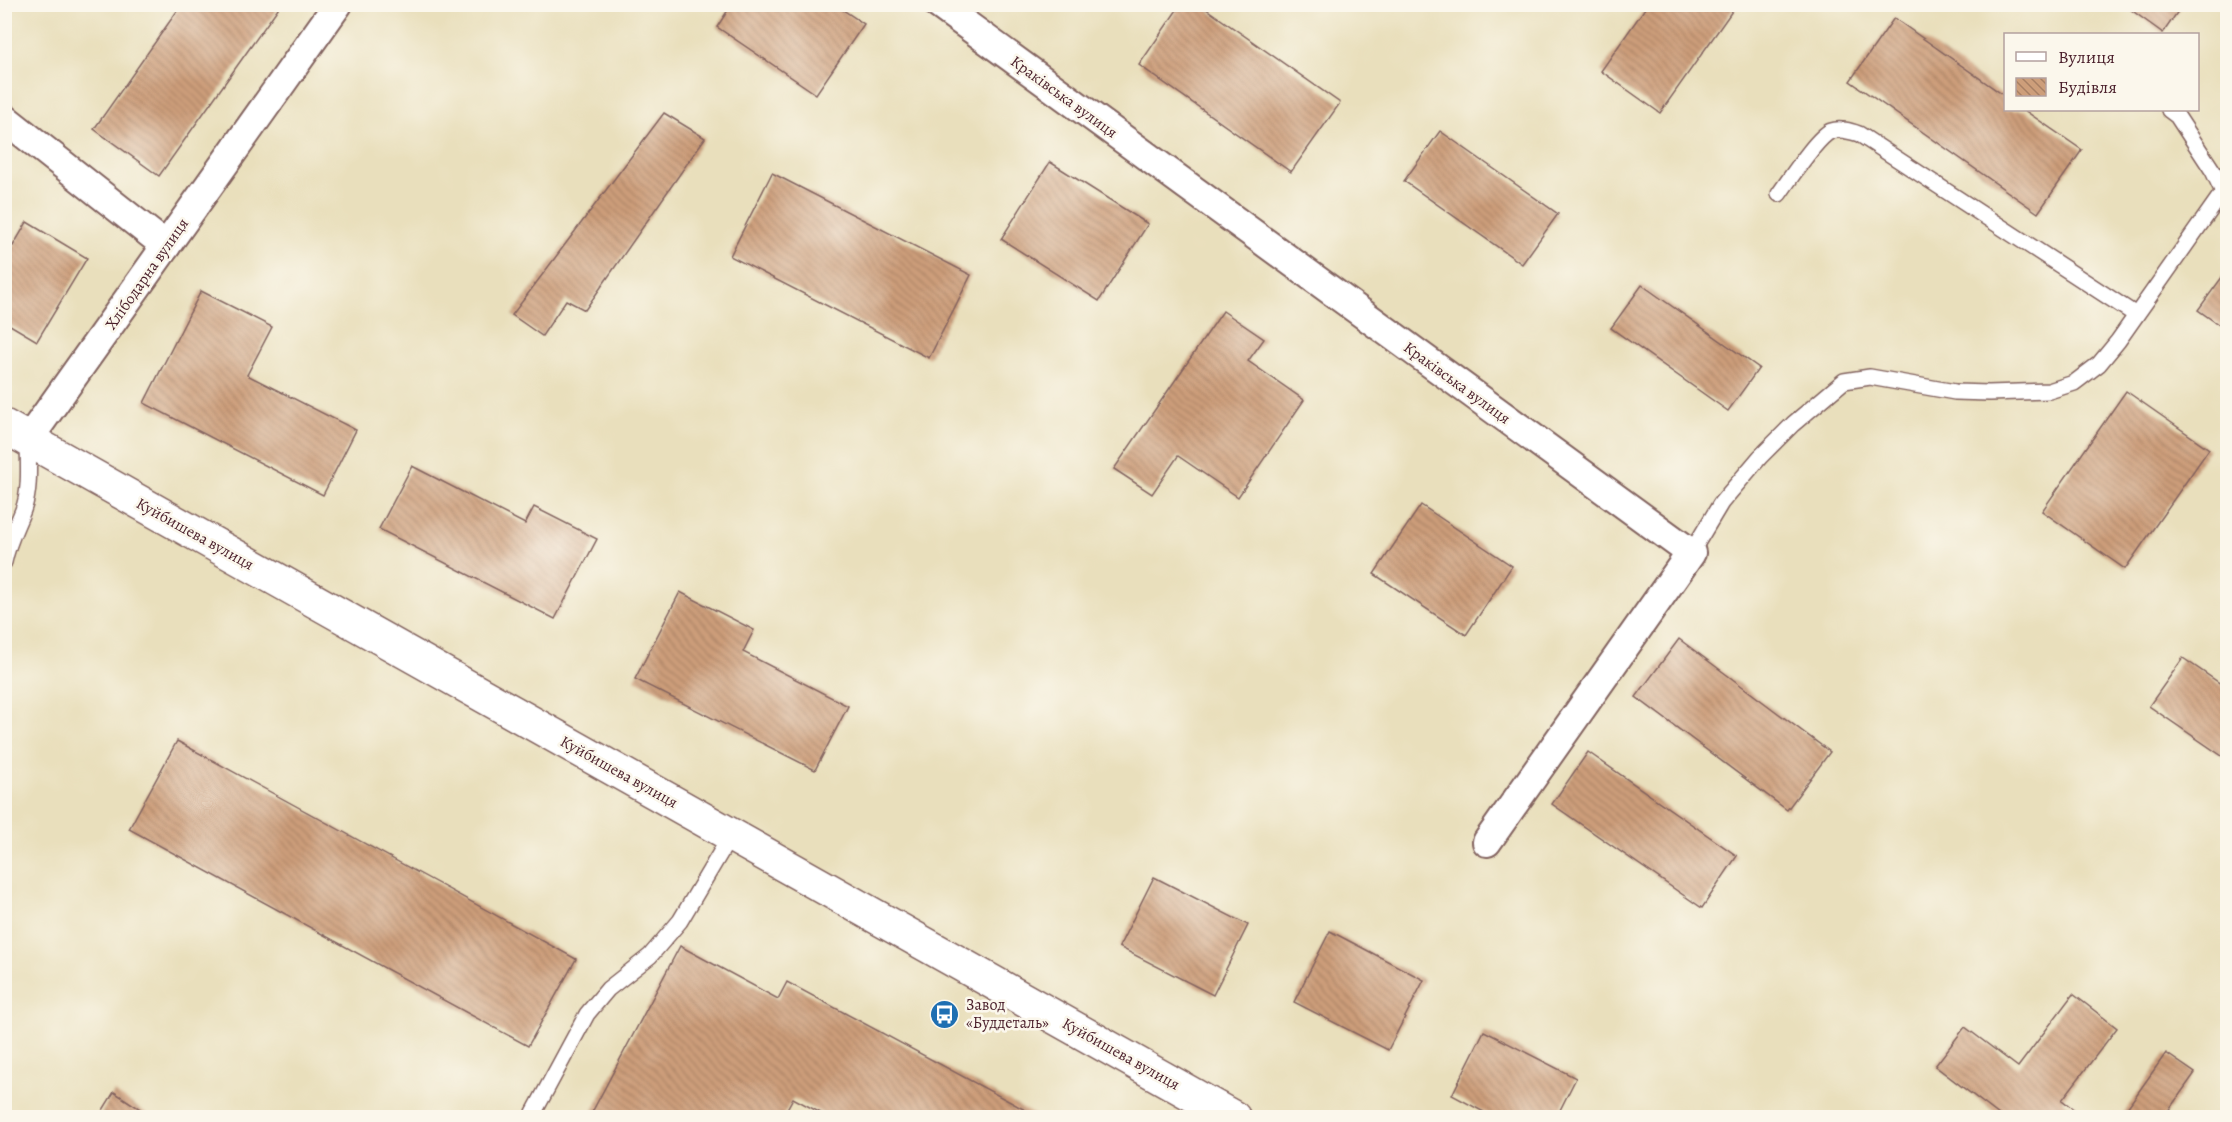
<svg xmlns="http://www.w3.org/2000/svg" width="2232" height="1122" font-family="Alegreya,serif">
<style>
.building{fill:url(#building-back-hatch)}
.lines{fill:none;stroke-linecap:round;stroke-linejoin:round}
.service-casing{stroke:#82625e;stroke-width:18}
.minor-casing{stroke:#82625e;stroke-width:32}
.secondary-casing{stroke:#82625e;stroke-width:36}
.service{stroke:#fff;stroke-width:15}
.minor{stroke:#fff;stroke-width:28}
.secondary{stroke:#fff;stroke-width:33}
.labels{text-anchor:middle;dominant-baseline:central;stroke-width:5;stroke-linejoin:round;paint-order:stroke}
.street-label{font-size:16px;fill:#4a1f2b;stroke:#fbf7ec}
.poi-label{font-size:16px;fill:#4a1f2b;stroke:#fbf7ec;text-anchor:start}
</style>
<defs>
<pattern id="building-back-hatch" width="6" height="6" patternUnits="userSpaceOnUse" patternTransform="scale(1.5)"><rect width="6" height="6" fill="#cd9e7a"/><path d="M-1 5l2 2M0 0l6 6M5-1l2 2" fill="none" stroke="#a88064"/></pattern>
</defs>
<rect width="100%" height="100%" fill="#fbf7ec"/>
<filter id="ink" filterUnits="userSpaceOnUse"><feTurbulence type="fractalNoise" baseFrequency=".0167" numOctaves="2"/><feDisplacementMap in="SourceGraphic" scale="12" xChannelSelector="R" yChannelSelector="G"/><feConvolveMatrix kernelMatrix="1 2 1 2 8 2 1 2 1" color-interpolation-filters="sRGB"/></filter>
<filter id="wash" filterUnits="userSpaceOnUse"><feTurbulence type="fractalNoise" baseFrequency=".008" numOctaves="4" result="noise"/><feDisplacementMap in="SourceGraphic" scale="24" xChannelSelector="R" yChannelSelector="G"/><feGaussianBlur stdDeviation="1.35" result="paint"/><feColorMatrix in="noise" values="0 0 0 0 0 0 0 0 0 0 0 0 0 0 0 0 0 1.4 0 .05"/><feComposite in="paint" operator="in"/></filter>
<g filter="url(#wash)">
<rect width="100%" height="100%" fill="#e9dfbc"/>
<g id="blocks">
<!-- building -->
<g class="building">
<polygon points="182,4 281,4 159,176 94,129"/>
<polygon points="732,4 834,4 864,24 816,94 717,27"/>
<polygon points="1181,4 1199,4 1340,103 1291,172 1139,65"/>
<polygon points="1648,4 1737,4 1660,113 1601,71"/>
<polygon points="2123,4 2183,4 2163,33"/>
<polygon points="1894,18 2006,97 2006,110 2024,110 2082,150 2038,213 1850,81"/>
<polygon points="664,113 705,138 585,310 566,300 542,336 512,315"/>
<polygon points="1440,131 1558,214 1522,264 1404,181"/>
<polygon points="1050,162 1148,224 1099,301 1001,239"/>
<polygon points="772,173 971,275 929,358 730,256"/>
<polygon points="27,222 87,258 37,341 5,322 5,241 13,246"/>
<polygon points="2228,269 2228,331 2198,310"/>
<polygon points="1642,285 1759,368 1728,411 1611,328"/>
<polygon points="201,291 272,327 247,375 356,430 323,495 144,403"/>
<polygon points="1223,311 1264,339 1248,361 1304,400 1238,497 1178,456 1152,494 1114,469"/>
<polygon points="2126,391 2209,449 2125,569 2042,511"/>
<polygon points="412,466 525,524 534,507 597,539 555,619 379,529"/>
<polygon points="1421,505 1512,566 1466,635 1374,574"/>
<polygon points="680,592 754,630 743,652 848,706 815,770 635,679"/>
<polygon points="1679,639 1830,752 1787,810 1636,697"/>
<polygon points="2183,658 2228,689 2228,760 2149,706"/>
<polygon points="177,741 576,959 528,1046 129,829"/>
<polygon points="1588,752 1737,856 1702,908 1552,804"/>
<polygon points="1154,877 1248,925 1213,995 1119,947"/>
<polygon points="1330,931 1424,980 1388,1050 1294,1002"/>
<polygon points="680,946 778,999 787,982 1040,1118 830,1118 793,1098 782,1118 589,1118"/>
<polygon points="2073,994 2117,1028 2062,1100 2085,1118 2003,1118 1935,1066 1965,1027 2018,1067"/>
<polygon points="1484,1031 1576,1078 1556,1118 1495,1118 1452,1095"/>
<polygon points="2166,1053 2195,1073 2163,1118 2120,1118"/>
<polygon points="114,1092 154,1118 98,1118"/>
</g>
</g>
</g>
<g filter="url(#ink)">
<use href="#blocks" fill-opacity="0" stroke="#82625e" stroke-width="1.5"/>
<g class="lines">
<defs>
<g id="service">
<polyline points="2169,110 2177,116 2213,171 2223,192 2228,195"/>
<path d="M1779 194C1790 179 1816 138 1831 131 1840 128 1850 131 1859 134L2136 315"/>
<polyline points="1691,553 1721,503 1760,457 1793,424 1844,381 1870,377 1955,392 1989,393 2049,391 2074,383 2099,364 2118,341 2223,192"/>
<path d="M4 562C8 542 16 528 23 510 31 489 28 462 28 440"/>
<polyline points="531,1118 587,1014 608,989 650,956 680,921 731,835"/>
</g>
<g id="minor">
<polyline points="938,4 1691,553 1487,842"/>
<polyline points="4,118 166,246"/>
<polyline points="28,440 338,4"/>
</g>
<polyline id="secondary" points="4,426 1234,1118"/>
</defs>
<!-- service casing -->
<use href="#service" class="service-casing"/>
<!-- minor casing -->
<use href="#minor" class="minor-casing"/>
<!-- secondary casing -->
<use href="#secondary" class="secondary-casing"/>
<!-- service -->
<use href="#service" class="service"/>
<!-- minor -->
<use href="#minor" class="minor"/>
<!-- secondary -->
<use href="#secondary" class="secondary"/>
</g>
</g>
<!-- icons -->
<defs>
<symbol id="bus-disc" viewBox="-11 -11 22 22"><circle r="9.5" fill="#1f6fb2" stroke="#fbf7ec"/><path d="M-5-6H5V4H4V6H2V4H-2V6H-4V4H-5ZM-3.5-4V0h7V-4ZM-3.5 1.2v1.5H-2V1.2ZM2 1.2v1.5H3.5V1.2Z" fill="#fff"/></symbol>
</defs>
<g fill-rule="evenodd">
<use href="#bus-disc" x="928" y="998" width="33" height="33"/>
</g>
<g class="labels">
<!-- street labels -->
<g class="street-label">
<text transform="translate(1064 97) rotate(36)">Краківська вулиця</text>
<text transform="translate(147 274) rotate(-55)">Хлібодарна вулиця</text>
<text transform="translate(1457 383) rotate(36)">Краківська вулиця</text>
<text transform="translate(195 534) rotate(29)">Куйбишева вулиця</text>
<text transform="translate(619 772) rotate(29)">Куйбишева вулиця</text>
<text transform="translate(1121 1054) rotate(29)">Куйбишева вулиця</text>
</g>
<!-- poi labels -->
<g class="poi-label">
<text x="966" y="1005">Завод<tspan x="966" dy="18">«Буддеталь»</tspan></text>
</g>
</g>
<!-- margin -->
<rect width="2232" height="1122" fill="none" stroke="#fbf7ec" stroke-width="24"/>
<!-- legend -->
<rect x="2004" y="33" width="195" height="78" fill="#fbf7ec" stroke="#b4a19f" stroke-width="1.5"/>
<rect x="2016" y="52" width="30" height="9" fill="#ffffff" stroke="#b4a19f" stroke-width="1.5"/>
<text x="2058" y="63" font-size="18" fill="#4a1f2b">Вулиця</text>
<rect x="2016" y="78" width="30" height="18" fill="url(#building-back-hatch)" stroke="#b4a19f" stroke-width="1.5"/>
<text x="2058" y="93" font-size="18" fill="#4a1f2b">Будівля</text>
</svg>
